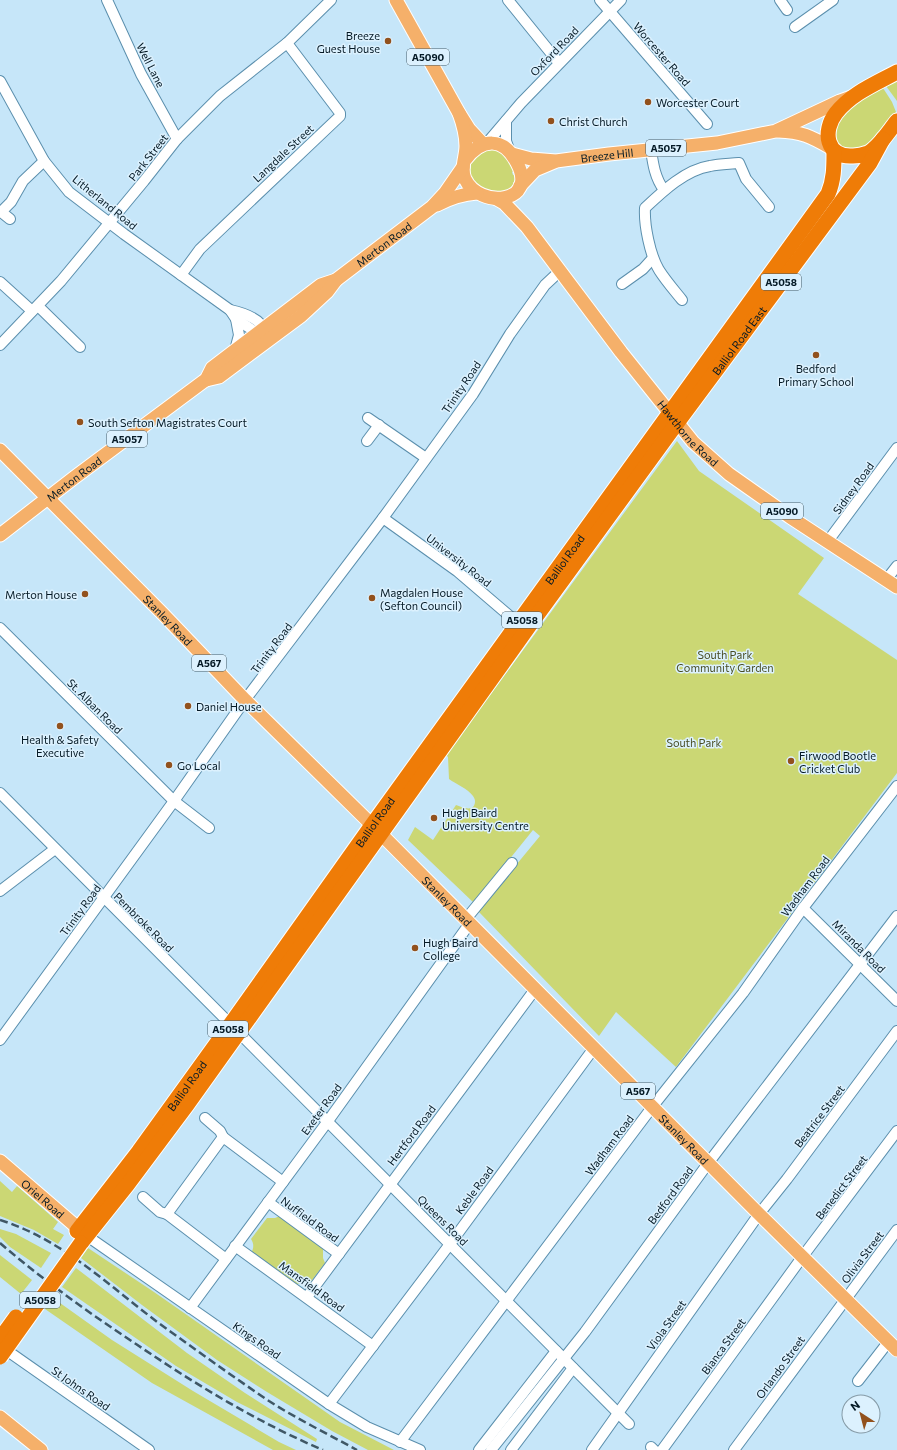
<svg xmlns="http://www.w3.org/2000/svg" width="897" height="1450" font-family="Commissioner,sans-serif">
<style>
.green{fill:#cbd774}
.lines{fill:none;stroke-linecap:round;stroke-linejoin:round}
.minor-casing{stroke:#5b8fad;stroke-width:12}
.major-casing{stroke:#fff;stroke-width:15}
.highway-casing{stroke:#fff;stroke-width:17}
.minor{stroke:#fff;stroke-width:10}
.major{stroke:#f5b06a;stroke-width:13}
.highway{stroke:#ef7c07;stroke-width:15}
.rail{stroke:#3f5765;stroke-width:2.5;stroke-dasharray:8 4;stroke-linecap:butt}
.highway-bridge-casing{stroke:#fff;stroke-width:17;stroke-linecap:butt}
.highway-bridge{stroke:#ef7c07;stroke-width:15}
.poi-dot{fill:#92511d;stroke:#dcf1fe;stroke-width:1.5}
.labels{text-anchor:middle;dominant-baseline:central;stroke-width:3;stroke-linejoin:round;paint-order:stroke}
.shield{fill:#dcf1fe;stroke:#455a66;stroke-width:1}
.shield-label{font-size:10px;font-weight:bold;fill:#041925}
.poi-label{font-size:11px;fill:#041925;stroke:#dcf1fe;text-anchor:start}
.street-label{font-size:11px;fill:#041925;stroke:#dcf1fe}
.park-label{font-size:11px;fill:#484d23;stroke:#dcf1fe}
</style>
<rect width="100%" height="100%" fill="#c6e6f9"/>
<!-- green -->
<g class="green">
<polygon points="897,80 897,101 886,86"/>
<path d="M883 88 892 102 896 112 873 143 860 150 842 148C837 143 832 137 834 129 836 113 869 94 883 88Z"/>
<path d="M492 149C504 152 508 160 515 171L512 172 513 175H516C515 197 490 194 477 184 466 175 469 160 479 152 482 150 488 150 492 149Z"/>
<path d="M677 441 699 471 824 558 798 594 897 660V773L676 1067 616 1012 599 1036 478 911 540 836 533 830 474 903 408 840 415 827 433 840 456 805C462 807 474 813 475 802 475 800 475 799 473 796 468 789 456 784 449 779L448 757 446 755Z"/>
<polygon points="0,1181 12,1192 17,1186 58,1222 53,1229 64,1235 58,1244 34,1230 0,1216"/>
<path d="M280 1216 323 1248V1258L325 1263 309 1284 300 1283 296 1285 251 1253C254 1248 254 1244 251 1239L267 1218H275Z"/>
<polygon points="0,1229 16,1234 51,1253 41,1268 10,1247 0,1237"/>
<polygon points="88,1248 154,1292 340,1422 394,1450 368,1450 332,1431 267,1392 217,1360 142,1305 81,1258"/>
<polygon points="0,1255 32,1280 21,1294 0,1277"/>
<polygon points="76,1268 187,1353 245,1393 317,1439 316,1442 237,1402 176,1366 62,1287"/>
<polygon points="53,1298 112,1340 193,1391 279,1442 296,1450 273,1450 152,1383 45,1309"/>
</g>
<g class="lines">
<defs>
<g id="minor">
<polyline points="107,0 141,74 177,139"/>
<polyline points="508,0 559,63"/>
<polyline points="600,0 707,124"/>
<polyline points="780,0 787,10"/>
<polyline points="795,27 833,0"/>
<polyline points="0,81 44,161 69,192 124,234 230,310 236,319 263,337"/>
<polyline points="506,121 506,141 510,152"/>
<polyline points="487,143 521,103 621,0"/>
<path d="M651 150C653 164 655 178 664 190"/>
<polyline points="0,211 10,219"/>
<polyline points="1,212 11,202 23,181 44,161"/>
<polyline points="181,275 200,249 340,116 340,113 287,43"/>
<polyline points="0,282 32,311"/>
<polyline points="622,284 643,269 653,258"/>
<path d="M682 300C674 290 666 281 659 270 650 255 644 225 645 208 663 191 685 170 710 166 719 164 729 164 739 163L746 179 769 207"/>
<polyline points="38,306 80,347"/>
<path d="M230 310C244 313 263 319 266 334"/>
<polyline points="0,345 61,281 144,181 177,139 220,96 287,43 331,0"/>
<polyline points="235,350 239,335 236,319"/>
<polyline points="368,418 426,458"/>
<polyline points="367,441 379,425"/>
<polyline points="383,518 457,571 519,624"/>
<polyline points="828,541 897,448"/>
<polyline points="886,580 897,566"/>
<polyline points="0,628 174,801 209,828"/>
<polyline points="0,793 629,1424"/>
<polyline points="0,891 55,849"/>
<polyline points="803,908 897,1001"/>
<polyline points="466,919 512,863"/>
<polyline points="0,1040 174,801 245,700 383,518 473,394 510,334 545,285 561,270"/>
<polyline points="205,1118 220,1131 223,1137"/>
<polyline points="143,1197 160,1212 167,1214"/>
<polyline points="268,1202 339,1254"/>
<polyline points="87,1236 329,1404 367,1427 420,1450"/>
<polyline points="235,1246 373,1346"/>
<polyline points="226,1259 167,1214 223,1137 283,1182"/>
<polyline points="307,1297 536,988"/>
<polyline points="190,1308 328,1121 470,923"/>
<polyline points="2,1347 149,1450"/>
<polyline points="858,1381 889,1341"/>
<polyline points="329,1404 450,1244 594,1048"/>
<polyline points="400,1442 653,1106 743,993 803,908 897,786"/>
<polyline points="651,1447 654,1450"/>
<polyline points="479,1450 556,1351"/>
<polyline points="491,1450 585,1332 709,1162 897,916"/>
<polyline points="511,1450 573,1368"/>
<polyline points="592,1450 759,1214 787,1179 897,1031"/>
<polyline points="662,1450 803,1256 897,1131"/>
<polyline points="734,1450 897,1230"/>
</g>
<g id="major">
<polyline points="396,0 459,113 469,129 483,144"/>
<path d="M459 113C463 124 466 134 466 146 466 157 460 169 465 179 479 209 539 204 517 163 503 136 482 138 465 160"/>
<path d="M778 131C802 132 810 136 831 148"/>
<path id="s1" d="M512 154 531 159 556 161 609 154 717 143 776 131 840 101 851 97"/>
<polyline points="520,186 535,170 554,162"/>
<path id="s2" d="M497 199 504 203 527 227 621 352 693 442 729 474 790 517 897 587"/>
<path d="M437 205C450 198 462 194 477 193"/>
<path id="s3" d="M206 380 212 368 321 285 336 280 432 207 445 193 463 167"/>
<path id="s4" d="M0 450 163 614 245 700 372 825 759 1214 897 1350"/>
<path id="s5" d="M0 535 75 477 204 381 206 380 219 377 301 316 327 292 336 280"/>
<path id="s6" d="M0 1161 86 1235"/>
<polyline points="0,1417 41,1450"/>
</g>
<g id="highway">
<path d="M897 72C875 84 852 93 836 113 822 131 826 158 853 156 857 156 863 155 868 153 879 147 889 131 897 121"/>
<path id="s7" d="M77 1231 139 1151 230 1025 372 825 828 194C834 180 834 167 834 152"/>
<path id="s8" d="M81 1243 128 1184 187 1105 530 625 677 423 870 163 883 139"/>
</g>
</defs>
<!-- minor casing -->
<use href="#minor" class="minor-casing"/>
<!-- major casing -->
<use href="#major" class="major-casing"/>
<!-- highway casing -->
<use href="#highway" class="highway-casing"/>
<!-- minor -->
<use href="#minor" class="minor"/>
<!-- major -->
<use href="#major" class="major"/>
<!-- highway -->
<use href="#highway" class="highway"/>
<!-- rail -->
<g class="rail">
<path d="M0 1220C62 1239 109 1286 160 1324 196 1350 232 1376 269 1401 297 1419 328 1434 357 1450"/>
<path d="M0 1243C43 1280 89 1313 136 1344 195 1384 257 1422 323 1450"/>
</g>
<defs>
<g id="highway-bridge">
<polyline points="0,1339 16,1317"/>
<polyline points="0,1357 81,1243"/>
</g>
</defs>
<!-- highway-bridge casing -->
<use href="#highway-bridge" class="highway-bridge-casing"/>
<!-- highway-bridge -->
<use href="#highway-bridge" class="highway-bridge"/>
</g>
<!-- markers -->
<g class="poi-dot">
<circle cx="388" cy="41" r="4"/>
<circle cx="648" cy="102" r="4"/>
<circle cx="551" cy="121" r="4"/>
<circle cx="816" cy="355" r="4"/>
<circle cx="80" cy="422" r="4"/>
<circle cx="85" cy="594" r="4"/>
<circle cx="372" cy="598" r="4"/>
<circle cx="188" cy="706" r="4"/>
<circle cx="60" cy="726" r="4"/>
<circle cx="791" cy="761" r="4"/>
<circle cx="169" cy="765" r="4"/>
<circle cx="434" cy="818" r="4"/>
<circle cx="415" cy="948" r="4"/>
</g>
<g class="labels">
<!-- shield labels -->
<g class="shield">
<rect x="407" y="49" width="42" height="16" rx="3"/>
<rect x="646" y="140" width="40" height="16" rx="3"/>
<rect x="761" y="274" width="40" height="16" rx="3"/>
<rect x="107" y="431" width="40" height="16" rx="3"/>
<rect x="761" y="503" width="42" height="16" rx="3"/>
<rect x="502" y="612" width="40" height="16" rx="3"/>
<rect x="192" y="655" width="34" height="16" rx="3"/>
<rect x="208" y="1021" width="40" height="16" rx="3"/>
<rect x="621" y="1083" width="34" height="16" rx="3"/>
<rect x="20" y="1292" width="40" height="16" rx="3"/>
</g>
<g class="shield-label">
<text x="428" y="57">A5090</text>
<text x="666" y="148">A5057</text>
<text x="781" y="282">A5058</text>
<text x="127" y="439">A5057</text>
<text x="782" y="511">A5090</text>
<text x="522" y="620">A5058</text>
<text x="209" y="663">A567</text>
<text x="228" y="1029">A5058</text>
<text x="638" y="1091">A567</text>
<text x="40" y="1300">A5058</text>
</g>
<!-- poi labels -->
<g class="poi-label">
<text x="380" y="35" text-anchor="end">Breeze<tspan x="380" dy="13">Guest House</tspan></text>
<text x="656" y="102">Worcester Court</text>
<text x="559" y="121">Christ Church</text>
<text x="816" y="368" text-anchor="middle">Bedford<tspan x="816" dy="13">Primary School</tspan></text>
<text x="88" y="422">South Sefton Magistrates Court</text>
<text x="380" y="592">Magdalen House<tspan x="380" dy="13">(Sefton Council)</tspan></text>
<text x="77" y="594" text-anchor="end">Merton House</text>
<text x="196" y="706">Daniel House</text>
<text x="60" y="739" text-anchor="middle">Health &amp; Safety<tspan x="60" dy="13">Executive</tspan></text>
<text x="799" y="755">Firwood Bootle<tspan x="799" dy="13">Cricket Club</tspan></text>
<text x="177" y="765">Go Local</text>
<text x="442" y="812">Hugh Baird<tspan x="442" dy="13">University Centre</tspan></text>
<text x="423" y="942">Hugh Baird<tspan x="423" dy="13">College</tspan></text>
</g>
<!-- street labels -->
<g class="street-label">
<text transform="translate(554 51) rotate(-46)">Oxford Road</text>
<text transform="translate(662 54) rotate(49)">Worcester Road</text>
<text transform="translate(151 65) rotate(63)">Well Lane</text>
<text transform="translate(283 153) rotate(-43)">Langdale Street</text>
<text stroke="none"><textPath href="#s1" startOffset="96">Breeze Hill</textPath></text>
<text transform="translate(148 157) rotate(-52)">Park Street</text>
<text transform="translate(105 202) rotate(39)">Litherland Road</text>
<text stroke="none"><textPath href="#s3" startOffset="226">Merton Road</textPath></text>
<text stroke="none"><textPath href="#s8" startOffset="1117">Balliol Road East</textPath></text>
<text transform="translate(461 387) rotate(-56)">Trinity Road</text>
<text stroke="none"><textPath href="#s2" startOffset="303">Hawthorne Road</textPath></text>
<text stroke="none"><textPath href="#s5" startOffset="93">Merton Road</textPath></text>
<text transform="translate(853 488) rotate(-54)">Sidney Road</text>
<text transform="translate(459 560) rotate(38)">University Road</text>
<text stroke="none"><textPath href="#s7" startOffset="830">Balliol Road</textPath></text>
<text stroke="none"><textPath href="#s4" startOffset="239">Stanley Road</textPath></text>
<text transform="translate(271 648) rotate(-53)">Trinity Road</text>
<text transform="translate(95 706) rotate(45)">St. Alban Road</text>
<text stroke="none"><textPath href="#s7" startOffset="506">Balliol Road</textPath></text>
<text transform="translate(805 886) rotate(-53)">Wadham Road</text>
<text stroke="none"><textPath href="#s4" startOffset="635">Stanley Road</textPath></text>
<text transform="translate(80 910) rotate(-54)">Trinity Road</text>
<text transform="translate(144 922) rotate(45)">Pembroke Road</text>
<text transform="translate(859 946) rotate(45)">Miranda Road</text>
<text stroke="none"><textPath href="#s7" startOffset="182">Balliol Road</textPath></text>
<text transform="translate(321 1109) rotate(-54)">Exeter Road</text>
<text transform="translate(819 1116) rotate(-53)">Beatrice Street</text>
<text transform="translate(411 1135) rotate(-53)">Hertford Road</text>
<text stroke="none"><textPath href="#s4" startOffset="971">Stanley Road</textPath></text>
<text transform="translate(609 1145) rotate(-53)">Wadham Road</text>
<text transform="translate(841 1187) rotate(-53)">Benedict Street</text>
<text transform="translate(474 1190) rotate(-54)">Keble Road</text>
<text transform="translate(670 1195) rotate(-54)">Bedford Road</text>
<text stroke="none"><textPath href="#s6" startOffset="57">Oriel Road</textPath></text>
<text transform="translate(310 1219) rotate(36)">Nuffield Road</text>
<text transform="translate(443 1220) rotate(45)">Queens Road</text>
<text transform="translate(862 1257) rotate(-53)">Olivia Street</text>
<text transform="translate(312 1286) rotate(36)">Mansfield Road</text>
<text transform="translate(666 1325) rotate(-55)">Viola Street</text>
<text transform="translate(257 1340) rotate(35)">Kings Road</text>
<text transform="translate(723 1346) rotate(-54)">Bianca Street</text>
<text transform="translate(780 1367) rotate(-54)">Orlando Street</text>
<text transform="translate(81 1388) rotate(35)">St Johns Road</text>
</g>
<!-- park labels -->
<g class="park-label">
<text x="725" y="654">South Park<tspan x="725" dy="13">Community Garden</tspan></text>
<text x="694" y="742">South Park</text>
</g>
</g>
<!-- north arrow -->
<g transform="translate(861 1414) rotate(324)"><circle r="19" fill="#dcf1fe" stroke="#869ba7"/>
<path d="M0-3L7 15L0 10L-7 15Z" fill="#92511d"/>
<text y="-6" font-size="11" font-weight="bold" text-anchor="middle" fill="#041925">N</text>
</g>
</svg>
